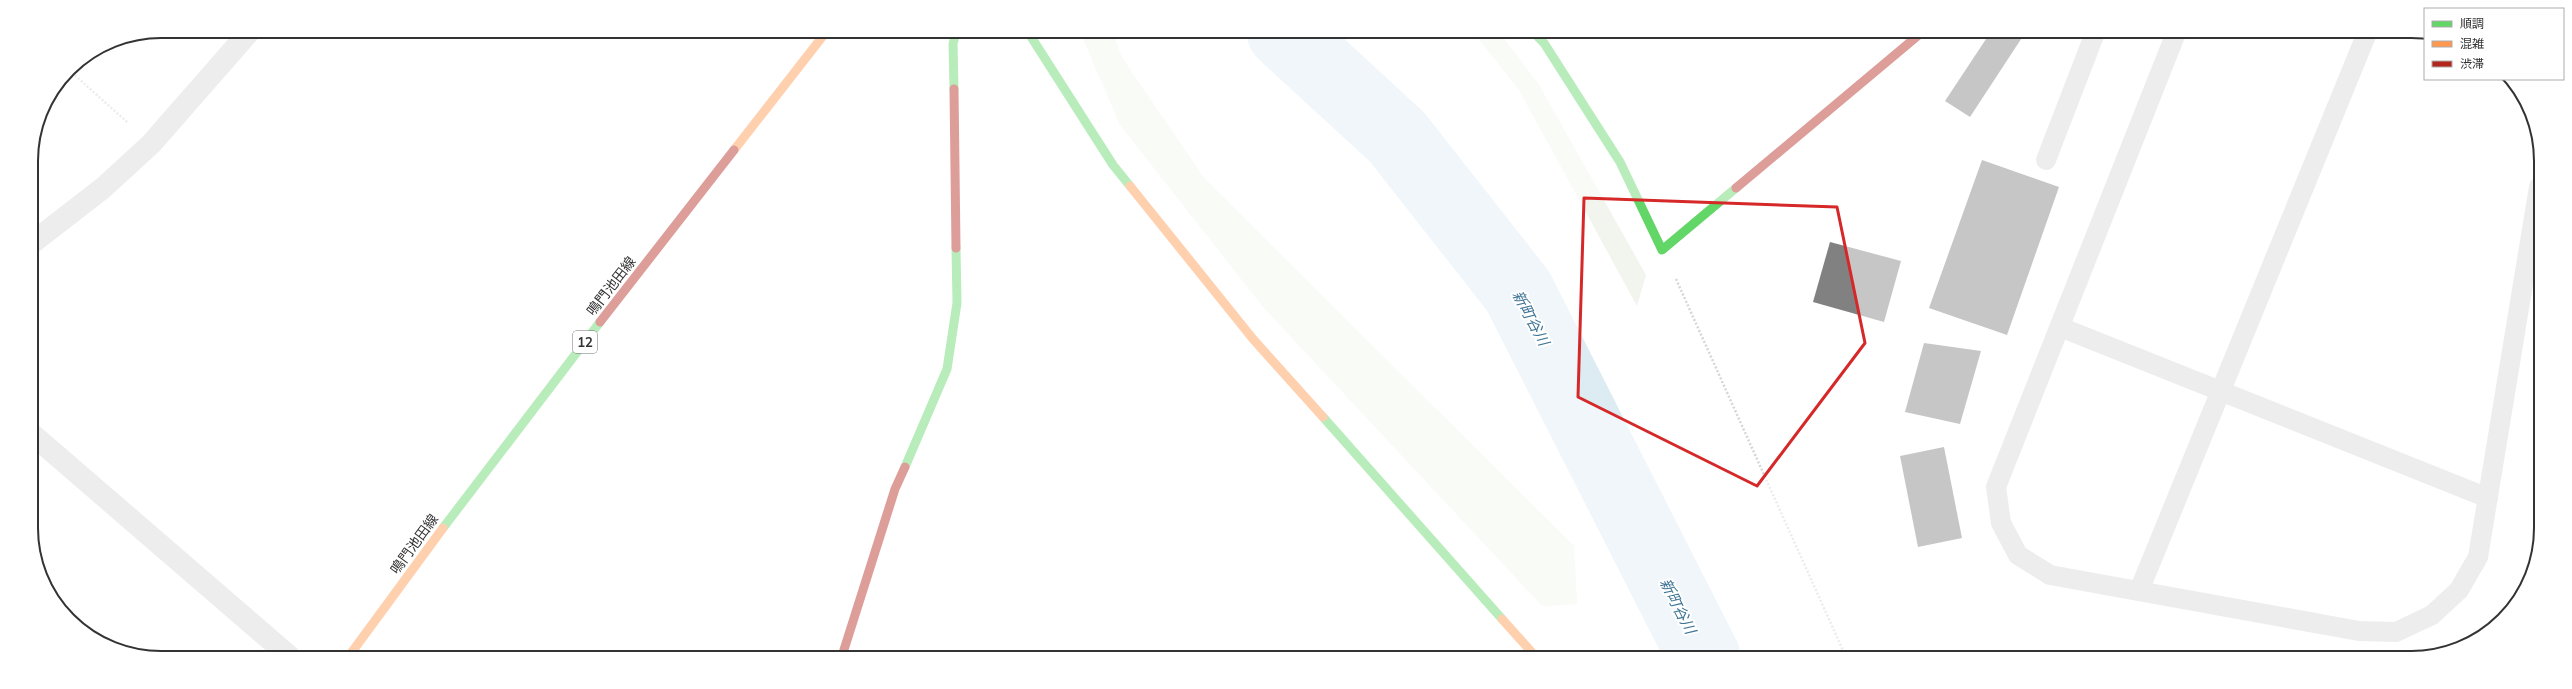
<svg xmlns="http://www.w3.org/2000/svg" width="2572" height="689" font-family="Mulish,'Noto Sans JP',sans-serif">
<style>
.green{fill:#f1f5ed}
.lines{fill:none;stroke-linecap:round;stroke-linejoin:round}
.river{stroke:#ddebf3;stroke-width:73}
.building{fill:#818181}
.path{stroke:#d6d6d6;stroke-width:2.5;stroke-dasharray:2 2;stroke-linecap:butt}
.lane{stroke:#d7d7d7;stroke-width:20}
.street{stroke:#d7d7d7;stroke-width:22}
.fast{stroke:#63d668;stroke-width:9}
.slow{stroke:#ff974d;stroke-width:9}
.jam{stroke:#b3261e;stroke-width:9}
.marked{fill:none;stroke:#d62828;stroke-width:3;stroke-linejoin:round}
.labels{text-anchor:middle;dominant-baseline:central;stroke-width:4;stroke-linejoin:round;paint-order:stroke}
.shield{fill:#fff;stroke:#707070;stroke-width:1}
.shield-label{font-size:13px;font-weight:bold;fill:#333}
.street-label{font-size:14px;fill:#333;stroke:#fff}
.water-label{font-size:15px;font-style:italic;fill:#3f7597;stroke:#fff}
.rim{fill:none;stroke:#333;stroke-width:2}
</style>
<rect width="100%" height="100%" fill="#fff"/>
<!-- green -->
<g class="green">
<polygon points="1080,32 1112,32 1123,59 1204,178 1574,546 1577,604 1542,606 1263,307 1120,125"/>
<polygon points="1473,32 1499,32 1538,83 1646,275 1637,306 1519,90"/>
</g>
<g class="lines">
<!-- river -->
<polyline class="river" points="1283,32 1397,137 1518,291 1704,657"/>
</g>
<!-- building -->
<g class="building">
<polygon points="1990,33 2025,33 1970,117 1945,101"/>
<polygon points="1982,160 2059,187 2007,335 1929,308"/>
<polygon points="1830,242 1901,261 1884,322 1813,302"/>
<polygon points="1924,343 1981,351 1960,424 1905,412"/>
<polygon points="1944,447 1962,538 1918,547 1900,456"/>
</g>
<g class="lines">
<!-- path -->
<g class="path">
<polyline points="69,70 127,122"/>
<polyline points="1676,279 1846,657"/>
</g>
<!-- lane -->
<g class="lane">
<polyline points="2176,33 1996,487 2001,523 2018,555 2050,575 2359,631 2396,632 2432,615 2459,590 2478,557 2539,187"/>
<polyline points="2046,160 2095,33"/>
<polyline points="2060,327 2488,498"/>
<polyline points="2139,591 2367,33"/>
</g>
<!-- street -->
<g class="street">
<polyline points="32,243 103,188 151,144 250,31"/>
<polyline points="33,435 289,656"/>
</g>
<!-- fast -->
<g class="fast">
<polyline points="1028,32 1113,165 1130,186"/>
<polyline points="1534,33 1544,43 1620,162 1662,250 1736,188"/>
<polyline points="954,89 953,44 956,32"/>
<polyline points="1323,417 1502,619"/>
<polyline points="905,467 947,369 957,303 956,248"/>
<polyline points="443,528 600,322"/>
</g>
<!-- slow -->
<g class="slow">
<polyline points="734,150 826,32"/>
<polyline points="1130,186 1253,339 1323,417"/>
<polyline points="1502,619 1536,657"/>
<polyline points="349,656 443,528"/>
</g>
<!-- jam -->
<g class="jam">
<polyline points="954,89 956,248"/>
<polyline points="1736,188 1921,33"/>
<polyline points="600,322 734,150"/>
<polyline points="842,656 895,489 905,467"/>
</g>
</g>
<!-- marked area -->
<path d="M0 0H2572V689H0ZM1584 198 1837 207 1865 343 1757 486 1578 397Z" fill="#fff" fill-opacity=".55" fill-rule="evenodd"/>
<path class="marked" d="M1584 198 1837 207 1865 343 1757 486 1578 397Z"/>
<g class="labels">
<!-- shield labels -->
<rect class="shield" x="573" y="331" width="24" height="22" rx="3"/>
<g class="shield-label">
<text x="585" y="342">12</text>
</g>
<!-- street labels -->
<g class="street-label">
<text transform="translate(611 286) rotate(-52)">鳴門池田線</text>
<text transform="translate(414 544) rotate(-54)">鳴門池田線</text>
</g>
<!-- water labels -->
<g class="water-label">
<text transform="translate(1531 318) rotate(62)">新町谷川</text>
<text transform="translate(1678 606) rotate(63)">新町谷川</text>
</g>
</g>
<!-- crop -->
<path d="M0 0H2572V689H0ZM161 38H2411A123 123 0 0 1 2534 161V528A123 123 0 0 1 2411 651H161A123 123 0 0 1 38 528V161A123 123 0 0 1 161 38Z" fill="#fff" fill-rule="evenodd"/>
<path class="rim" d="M161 38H2411A123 123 0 0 1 2534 161V528A123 123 0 0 1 2411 651H161A123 123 0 0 1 38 528V161A123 123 0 0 1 161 38Z"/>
<!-- legend -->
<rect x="2424" y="8" width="140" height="72" fill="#ffffff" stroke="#adadad"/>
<rect x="2432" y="21" width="20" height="6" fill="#63d668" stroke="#adadad"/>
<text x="2460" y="28" font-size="12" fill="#333333">順調</text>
<rect x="2432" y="41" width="20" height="6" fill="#ff974d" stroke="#adadad"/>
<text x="2460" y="48" font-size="12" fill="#333333">混雑</text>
<rect x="2432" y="61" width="20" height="6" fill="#b3261e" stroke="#adadad"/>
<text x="2460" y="68" font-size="12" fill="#333333">渋滞</text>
</svg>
